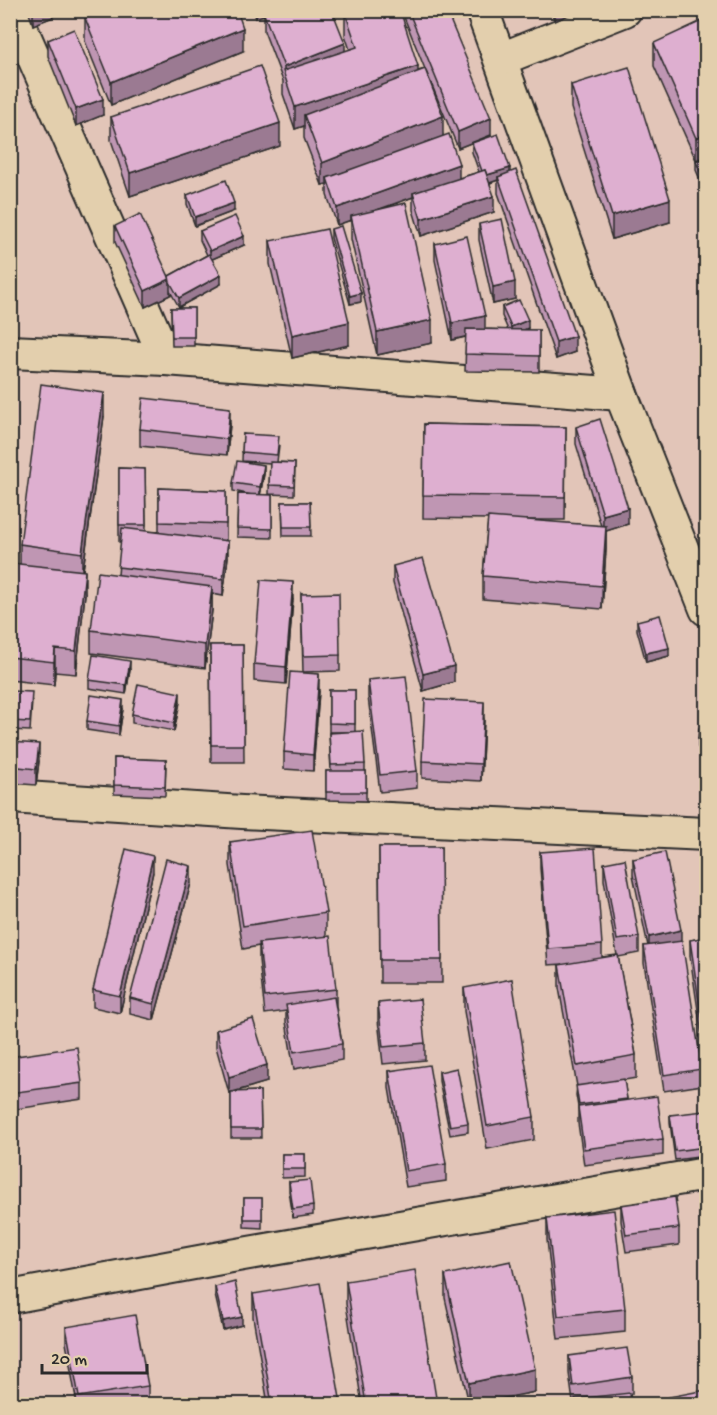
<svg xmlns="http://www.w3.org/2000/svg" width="717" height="1415" font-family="'Gochi Hand',sans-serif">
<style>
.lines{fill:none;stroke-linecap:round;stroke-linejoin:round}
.minor-casing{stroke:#2b2b2b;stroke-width:36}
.minor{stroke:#e3cfad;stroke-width:32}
.wall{fill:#bf96b3;stroke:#2b2b2b;stroke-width:1.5}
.shaded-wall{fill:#9b7a92;stroke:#2b2b2b;stroke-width:1.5}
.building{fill:#deafd0;stroke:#2b2b2b;stroke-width:1.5}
</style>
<rect width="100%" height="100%" fill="#e2c5b8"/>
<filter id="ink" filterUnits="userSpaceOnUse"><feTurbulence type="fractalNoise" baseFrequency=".0167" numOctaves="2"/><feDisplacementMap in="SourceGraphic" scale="12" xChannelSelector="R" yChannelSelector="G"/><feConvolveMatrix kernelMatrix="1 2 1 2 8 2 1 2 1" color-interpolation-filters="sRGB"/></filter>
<g filter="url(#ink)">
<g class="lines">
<defs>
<g id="minor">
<polyline points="13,10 166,359"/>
<polyline points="482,10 621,394 706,609"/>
<polyline points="501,59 625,10"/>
<polyline points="10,352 166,359 621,394"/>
<polyline points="10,797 242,812 706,834"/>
<polyline points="10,1297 226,1257 706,1174"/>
</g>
</defs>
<!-- minor casing -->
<use href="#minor" class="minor-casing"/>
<!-- minor -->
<use href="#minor" class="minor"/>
</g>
<!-- wall -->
<g class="wall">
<polygon points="28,10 53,10 53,17 33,25"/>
<polygon points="253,10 332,10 345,51 350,50 345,35 345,12 418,71 425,69 404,17 404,10 446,10 491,135 458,148 426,71 443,136 459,178 479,172 472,152 472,143 510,173 575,352 556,359 498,193 498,180 490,183 494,212 421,236 413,210 413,197 379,210 432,343 377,355 351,239 351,220 337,225 327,195 327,184 322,185 304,138 304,126 295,129 283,94 283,81 264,31 264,15 256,18"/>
<polygon points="550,10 579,10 555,21"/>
<polygon points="85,18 243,51 111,105 85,41"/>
<polygon points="48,40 103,115 76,126 48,56"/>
<polygon points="654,43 706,156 696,160 654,66"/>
<polygon points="571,85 670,222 612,239 571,108"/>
<polygon points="111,117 280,146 130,196 111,140"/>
<polygon points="706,156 705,191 696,170 696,161"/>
<polygon points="187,195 234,211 195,226 187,204"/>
<polygon points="479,224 515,299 493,304 479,240"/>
<polygon points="115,226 169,276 207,255 200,240 200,231 244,245 212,259 221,284 179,307 170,291 170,295 145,307 115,242"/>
<polygon points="331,229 361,302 350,304 331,238"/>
<polygon points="270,241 349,345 292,358 270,264"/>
<polygon points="435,244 485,329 508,330 502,316 502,307 528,328 525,330 539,330 539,372 465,371 466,337 452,340 435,260"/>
<polygon points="171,308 194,308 194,346 172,346"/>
<polygon points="104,416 83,571 85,594 76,674 55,672 54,685 10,680 10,563 20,564 20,544"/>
<polygon points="230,424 227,455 140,446 140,429"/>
<polygon points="424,424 566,427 565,520 520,520 601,526 576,444 576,427 628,524 606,531 606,549 602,609 483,599 483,576 488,519 423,518"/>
<polygon points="243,434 279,445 277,462 295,463 294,495 269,494 270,463 242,461"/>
<polygon points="119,468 145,469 146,531 159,532 159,488 226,491 226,540 228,557 223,596 212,594 212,610 205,668 91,653 91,630 118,575 121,542 119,542"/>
<polygon points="264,474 260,495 272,495 272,538 237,537 238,494 252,495 233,491 233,483"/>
<polygon points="282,502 310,502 311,536 283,536"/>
<polygon points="393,566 454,682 423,691 393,583"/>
<polygon points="301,594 340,655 340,671 303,672"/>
<polygon points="293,599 286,684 254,681 254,664"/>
<polygon points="637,621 669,656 646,662 637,630"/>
<polygon points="210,645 243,645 244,762 211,762"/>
<polygon points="130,670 126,694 89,688 89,680"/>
<polygon points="368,680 417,771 417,788 380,792 368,697"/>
<polygon points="329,690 355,690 355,732 365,764 365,771 366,771 366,801 326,800 326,771 331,771 329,733 348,732 329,732"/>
<polygon points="10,691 32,701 30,731 10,730"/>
<polygon points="319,691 313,771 284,769 284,752"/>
<polygon points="180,702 174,731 132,723 132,714"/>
<polygon points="123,709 119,735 87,730 87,721"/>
<polygon points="484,719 481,781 422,778 422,761"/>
<polygon points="706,728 706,747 698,747 698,738"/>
<polygon points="10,742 39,761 36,785 10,783"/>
<polygon points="700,748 706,748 706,766 701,766"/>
<polygon points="114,758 166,760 165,796 114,794"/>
<polygon points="230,842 326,913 326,936 336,989 336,1006 342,1044 342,1060 294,1069 286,1022 286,1011 265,1014 259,960 259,946 243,949 230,865"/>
<polygon points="379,847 441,847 442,983 380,983"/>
<polygon points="540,852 602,945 602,957 617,955 604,880 604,863 639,937 639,953 618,957 636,1055 636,1078 624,1080 627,1100 663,1139 663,1155 584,1165 578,1123 578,1107 576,1095 577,1086 559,988 559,965 563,964 548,965 540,868"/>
<polygon points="633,859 681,941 702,1069 702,1085 664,1091 644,963 644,946 648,946 633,875"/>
<polygon points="153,872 120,1013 93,1007 93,990"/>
<polygon points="191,883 154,1020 130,1014 130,998"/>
<polygon points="706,937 706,1064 690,956 690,940"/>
<polygon points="464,988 534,1117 534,1140 487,1149 464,1011"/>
<polygon points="378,1003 425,1043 425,1060 383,1064 378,1020"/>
<polygon points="216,1030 267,1082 234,1092 260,1091 261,1138 231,1138 231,1093 229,1093 216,1047"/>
<polygon points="10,1057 82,1083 82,1099 10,1110"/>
<polygon points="389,1071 446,1164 446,1181 406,1187 389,1088"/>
<polygon points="439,1072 468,1123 468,1132 450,1135 439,1081"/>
<polygon points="670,1115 706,1128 706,1156 675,1160 670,1123"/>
<polygon points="282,1154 305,1154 305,1177 282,1178"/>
<polygon points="289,1182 313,1206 313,1215 293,1218 289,1191"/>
<polygon points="244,1198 262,1198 262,1228 244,1227"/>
<polygon points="621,1205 679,1228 679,1245 626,1252 621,1221"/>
<polygon points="547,1218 625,1309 625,1332 558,1339 547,1240"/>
<polygon points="445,1275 535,1392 475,1404 469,1404 445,1298"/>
<polygon points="346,1281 437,1404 362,1404 346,1304"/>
<polygon points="215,1287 242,1325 223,1330 215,1295"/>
<polygon points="253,1294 341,1404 268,1404 253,1317"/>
<polygon points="66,1327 148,1386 148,1400 153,1404 77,1404 66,1343"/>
<polygon points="569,1356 632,1377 632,1394 630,1394 631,1404 575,1404 575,1402 573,1402 569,1373"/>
</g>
<!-- shaded-wall -->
<g class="shaded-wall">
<polygon points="33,10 53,10 53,17 33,25"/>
<polygon points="62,10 73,10 62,14"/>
<polygon points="256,10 277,10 256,18"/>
<polygon points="555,10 579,10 555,21"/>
<polygon points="243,28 243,51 111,105 111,82"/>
<polygon points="345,43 345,60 284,73 284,67"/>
<polygon points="418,66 418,89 304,115 304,126 295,129 295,107"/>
<polygon points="103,99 103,115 76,126 76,109"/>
<polygon points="443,116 443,139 327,178 327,184 322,185 322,163"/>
<polygon points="491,118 491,135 458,148 458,132"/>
<polygon points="280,123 280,146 130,196 130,173"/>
<polygon points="706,133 706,156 696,160 696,138"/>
<polygon points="459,164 459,180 413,193 413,197 352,219 351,216 351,220 337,225 337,208"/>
<polygon points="510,168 510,176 498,177 498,180 484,185 484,176"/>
<polygon points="706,182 706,191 705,191 705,183"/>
<polygon points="494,196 494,212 421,236 421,219"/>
<polygon points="670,199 670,222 612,239 612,216"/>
<polygon points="234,203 234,211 195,226 195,217"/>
<polygon points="244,236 244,245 210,260 210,251"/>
<polygon points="221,275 221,284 179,307 179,298"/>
<polygon points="170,279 170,295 145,307 145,291"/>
<polygon points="515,282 515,299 493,304 493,287"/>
<polygon points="361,293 361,302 350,304 350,296"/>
<polygon points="485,316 485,332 452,340 452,323"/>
<polygon points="432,320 432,343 377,355 377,332"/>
<polygon points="528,320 528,328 511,336 511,327"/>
<polygon points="349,322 349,345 292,358 292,335"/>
<polygon points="575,336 575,352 556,359 556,342"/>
<polygon points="104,393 104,416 82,576 82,553"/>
<polygon points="230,408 230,424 227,455 227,439"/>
<polygon points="264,465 264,474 260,496 260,487"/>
<polygon points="628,508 628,524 606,531 606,549 602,609 603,515"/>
<polygon points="228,541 228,557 223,596 223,579"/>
<polygon points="85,571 85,594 76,674 76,651"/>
<polygon points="293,582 293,599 286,684 286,667"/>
<polygon points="212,587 212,610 205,668 205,645"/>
<polygon points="669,648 669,656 646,662 646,653"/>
<polygon points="55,649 55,672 54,685 54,662"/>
<polygon points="130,661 130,670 126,694 126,685"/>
<polygon points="454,666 454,682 423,691 423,674"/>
<polygon points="319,674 319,691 313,771 313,755"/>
<polygon points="180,693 180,702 174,731 174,723"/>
<polygon points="123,700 123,709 119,735 119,726"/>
<polygon points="484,702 484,719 481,781 481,764"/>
<polygon points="39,744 39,761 36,785 36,769"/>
<polygon points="153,856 153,872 120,1013 120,996"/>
<polygon points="191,866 191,883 154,1020 154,1004"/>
<polygon points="681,930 681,947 649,953 649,937"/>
<polygon points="267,1065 267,1082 229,1093 229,1077"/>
<polygon points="242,1317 242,1325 223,1330 223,1321"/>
<polygon points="535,1369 535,1392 475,1404 469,1404 469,1383"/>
</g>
<!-- building -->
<g class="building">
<polygon points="103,10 237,10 243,28 111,82 85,18"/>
<polygon points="273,10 332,10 345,43 284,67 264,14"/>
<polygon points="348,10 400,10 418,66 295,107 283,71 357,47 345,12"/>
<polygon points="408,10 446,10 491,118 458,132"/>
<polygon points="706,19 706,133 696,138 654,43"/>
<polygon points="74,29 103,99 76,109 48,40"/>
<polygon points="260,66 280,123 130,173 111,117"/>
<polygon points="629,67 670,199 612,216 571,85"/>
<polygon points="425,69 443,116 322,163 304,115"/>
<polygon points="449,134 459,164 337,208 327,178"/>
<polygon points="498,134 510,168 487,175 485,170 482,171 472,143"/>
<polygon points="706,156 706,182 705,183 696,161"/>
<polygon points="485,170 494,196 421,219 413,193"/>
<polygon points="516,170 575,336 556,342 498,177"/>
<polygon points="226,180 234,203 195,217 187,195"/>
<polygon points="406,203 432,320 377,332 351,216"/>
<polygon points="140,214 170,279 145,291 115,226"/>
<polygon points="235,216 244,236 210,251 200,231"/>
<polygon points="502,219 515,282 493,287 479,224"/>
<polygon points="341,226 361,293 350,296 331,229"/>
<polygon points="327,229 349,322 292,335 270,241"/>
<polygon points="467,236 485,316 452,323 435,244"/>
<polygon points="209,254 221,275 179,298 170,282 169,276"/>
<polygon points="519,300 528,320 511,327 502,307"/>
<polygon points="171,308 194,308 194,337 172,337"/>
<polygon points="466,329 539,330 539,356 465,354"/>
<polygon points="41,384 104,393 82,553 20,544"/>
<polygon points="143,398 230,408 227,439 140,429"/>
<polygon points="600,419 628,508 603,515 576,427"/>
<polygon points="424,424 566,427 565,497 423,495"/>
<polygon points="243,434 279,436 277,455 242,452"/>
<polygon points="237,461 264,465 260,487 233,483"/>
<polygon points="270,462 295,463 294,486 269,485"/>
<polygon points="119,468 145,469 146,525 119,525"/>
<polygon points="159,488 226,491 226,524 159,522"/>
<polygon points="238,494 272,495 272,529 237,528"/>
<polygon points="282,502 310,502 311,527 283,527"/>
<polygon points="488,517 606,526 602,586 483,576"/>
<polygon points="122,528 228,541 223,579 118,567"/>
<polygon points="423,558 454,666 423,674 393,566"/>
<polygon points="10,563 85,571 76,651 55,649 54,662 10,657 11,640 10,640"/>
<polygon points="98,572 212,587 205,645 91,630"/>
<polygon points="261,580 293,582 286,667 254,664"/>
<polygon points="339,593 340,655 303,656 301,594"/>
<polygon points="660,615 669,648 646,653 637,621"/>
<polygon points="210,645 243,645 244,745 211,745"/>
<polygon points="93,655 130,661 126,685 89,680"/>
<polygon points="290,672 319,674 313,755 284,752"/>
<polygon points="406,676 417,771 380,775 368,680"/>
<polygon points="138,684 180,693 174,723 132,714"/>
<polygon points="329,690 355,690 355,724 329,723"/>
<polygon points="10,691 32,692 30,722 10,721"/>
<polygon points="91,695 123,700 119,726 87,721"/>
<polygon points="425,699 484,702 481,764 422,761"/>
<polygon points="699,728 706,728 706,739 698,738"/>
<polygon points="363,731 365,764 331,765 329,733"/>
<polygon points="10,742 39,744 36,769 10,766"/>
<polygon points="700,748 706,748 706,757 701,758"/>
<polygon points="114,758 166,760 165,787 114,785"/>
<rect x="326" y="771" width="40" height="21"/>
<polygon points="312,830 326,913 243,926 230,842"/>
<polygon points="379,847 441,847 442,960 380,960"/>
<polygon points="595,848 602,945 548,949 540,852"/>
<polygon points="126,849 153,856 120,996 93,990"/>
<polygon points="665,852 681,930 649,937 633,859"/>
<polygon points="166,859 191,866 154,1004 130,998"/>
<polygon points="625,859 639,937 617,940 604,863"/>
<polygon points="330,936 336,989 265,997 259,943"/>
<polygon points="706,937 706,1048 690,940"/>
<polygon points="682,941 702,1069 664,1075 644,946"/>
<polygon points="618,955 636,1055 577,1066 559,965"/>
<polygon points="512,979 534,1117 487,1126 464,988"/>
<polygon points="334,997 342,1044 294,1052 286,1005"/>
<polygon points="420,999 425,1043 383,1047 378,1003"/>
<polygon points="253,1019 267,1065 229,1077 216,1030"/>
<polygon points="77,1047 82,1083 10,1093 10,1057"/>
<polygon points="429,1065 446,1164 406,1171 389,1071"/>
<polygon points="457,1068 468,1123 450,1126 439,1072"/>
<polygon points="624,1079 627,1099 579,1105 576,1086"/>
<polygon points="260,1091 261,1129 231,1129 231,1092"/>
<polygon points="657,1096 663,1139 584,1149 578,1107"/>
<polygon points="704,1111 706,1128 706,1147 675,1151 670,1115"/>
<rect x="282" y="1154" width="23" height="15"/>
<polygon points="310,1180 313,1206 293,1209 289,1182"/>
<polygon points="675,1197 679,1228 626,1235 621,1205"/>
<rect x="244" y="1198" width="18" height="21"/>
<polygon points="614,1210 625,1309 558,1316 547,1218"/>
<polygon points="511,1261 535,1369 469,1383 445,1275"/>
<polygon points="415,1270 437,1404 366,1404 346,1281"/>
<polygon points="235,1282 242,1317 223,1321 215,1287"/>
<polygon points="320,1283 341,1404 272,1404 253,1294"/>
<polygon points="135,1315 148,1386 79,1397 66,1327"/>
<polygon points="627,1348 632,1377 573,1386 569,1356"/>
<polygon points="706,1390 706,1404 670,1404 669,1397"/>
<polygon points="630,1393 631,1404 576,1404 575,1399"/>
<polygon points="153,1399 153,1404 111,1404"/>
</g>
</g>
<!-- margin -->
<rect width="717" height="1415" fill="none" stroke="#e3cfad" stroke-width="36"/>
<rect x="18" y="18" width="681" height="1379" fill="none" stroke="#2b2b2b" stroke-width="2" filter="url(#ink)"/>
<!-- scale -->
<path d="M42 1364v9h105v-9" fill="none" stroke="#2b2b2b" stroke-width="3"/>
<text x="51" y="1364" font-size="18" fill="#2b2b2b" stroke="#e3cfad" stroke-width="4.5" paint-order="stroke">20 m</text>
</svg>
